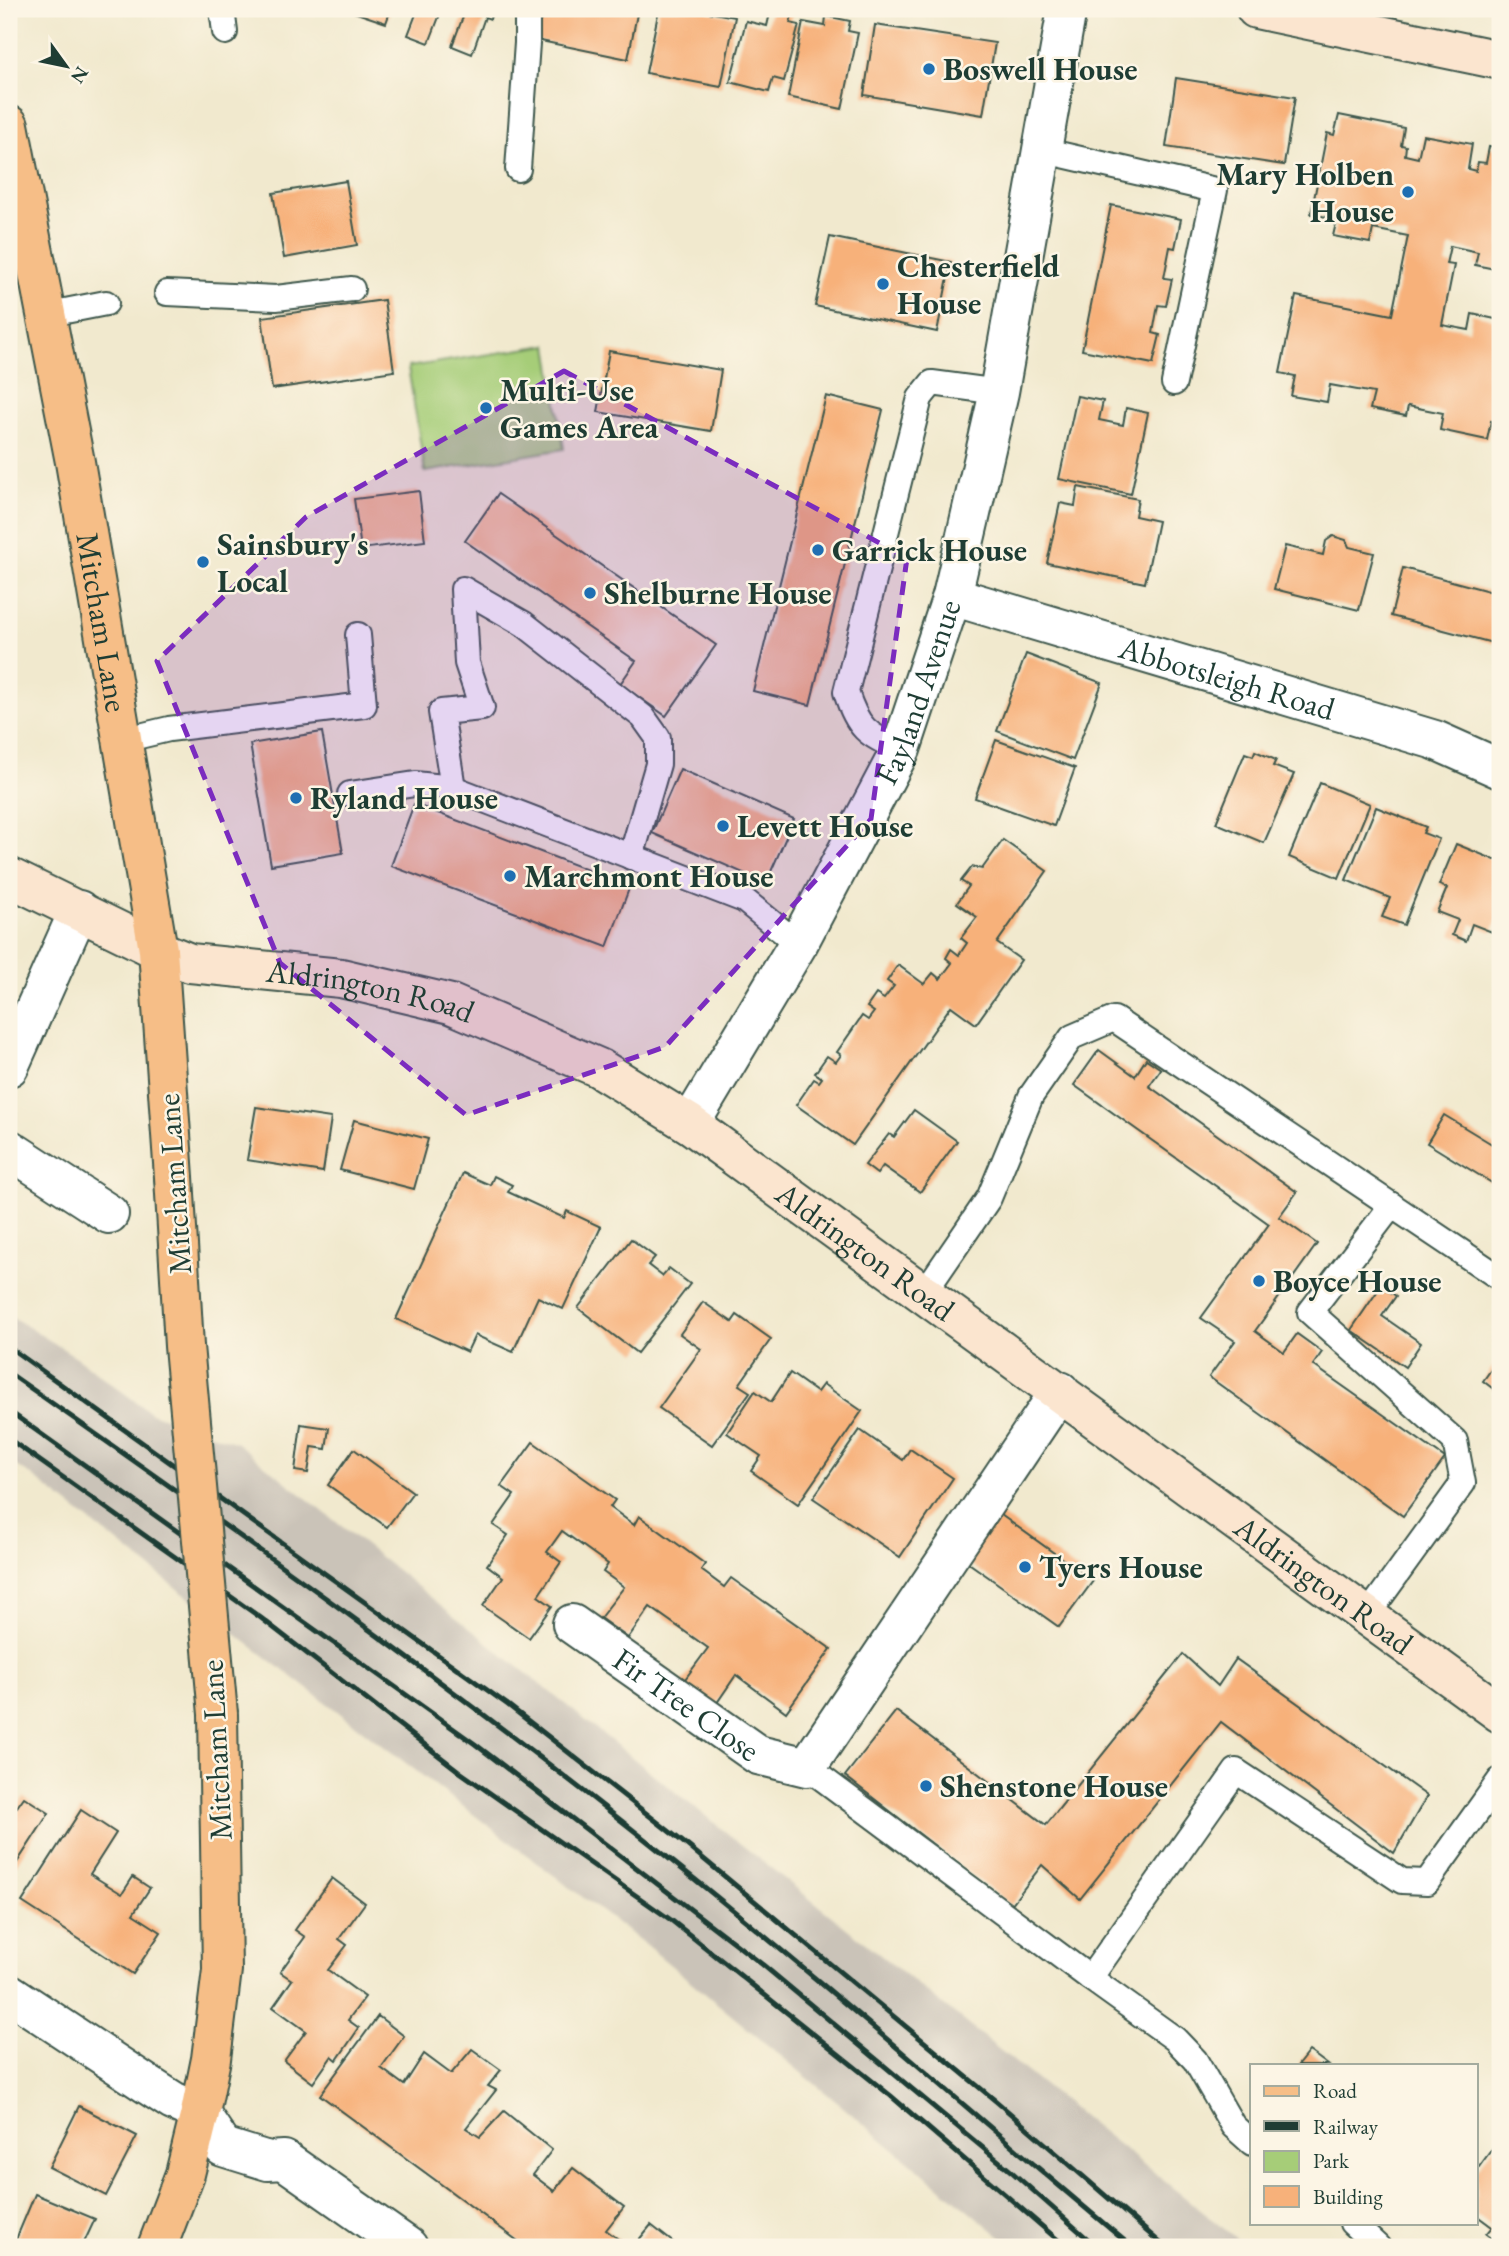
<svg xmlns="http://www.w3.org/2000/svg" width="1509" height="2256" font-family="'EB Garamond',serif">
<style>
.industrial{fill:#cac3b8}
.green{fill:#a6cd78;stroke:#628556;stroke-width:2}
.building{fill:#f7b17a}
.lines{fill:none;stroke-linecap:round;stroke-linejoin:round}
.lane-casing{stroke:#3e574b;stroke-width:28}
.street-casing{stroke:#3e574b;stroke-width:42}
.secondary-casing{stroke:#3e574b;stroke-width:42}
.primary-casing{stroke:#3e574b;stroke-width:42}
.lane{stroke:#fff;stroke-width:24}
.street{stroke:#fff;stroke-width:38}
.secondary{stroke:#fbe5cf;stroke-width:38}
.primary{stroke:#f6be87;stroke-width:38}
.rail{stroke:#1f3d34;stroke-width:5}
.primary-bridge-casing{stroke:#3e574b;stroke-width:42;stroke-linecap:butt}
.primary-bridge{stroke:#f6be87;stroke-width:38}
.marked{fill:#7b2cbf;fill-opacity:0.2;stroke:#7b2cbf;stroke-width:5;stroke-dasharray:14 9;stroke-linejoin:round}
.poi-dot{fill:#1f6fb2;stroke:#fcf5e5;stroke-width:2.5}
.labels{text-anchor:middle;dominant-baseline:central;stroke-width:5;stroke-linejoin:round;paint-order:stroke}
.poi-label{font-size:32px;font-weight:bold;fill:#1f3d34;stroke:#fcf5e5;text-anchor:start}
.street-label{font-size:32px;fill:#1f3d34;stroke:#fcf5e5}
</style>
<rect width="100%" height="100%" fill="#fcf5e5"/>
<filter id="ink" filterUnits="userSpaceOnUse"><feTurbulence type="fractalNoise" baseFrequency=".0143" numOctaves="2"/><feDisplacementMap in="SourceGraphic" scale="14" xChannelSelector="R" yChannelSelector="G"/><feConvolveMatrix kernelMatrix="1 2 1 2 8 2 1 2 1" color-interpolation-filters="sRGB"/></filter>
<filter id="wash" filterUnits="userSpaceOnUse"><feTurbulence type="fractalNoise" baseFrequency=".00686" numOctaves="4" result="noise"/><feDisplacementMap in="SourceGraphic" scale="28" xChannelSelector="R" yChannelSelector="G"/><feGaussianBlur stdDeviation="1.57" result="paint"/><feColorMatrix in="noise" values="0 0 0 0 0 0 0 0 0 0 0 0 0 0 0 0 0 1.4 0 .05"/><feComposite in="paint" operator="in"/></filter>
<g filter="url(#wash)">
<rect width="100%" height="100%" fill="#f1e9ce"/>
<!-- industrial -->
<polygon class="industrial" points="9,1315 73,1355 151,1413 237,1443 1247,2247 1013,2247 651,1949 237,1635 28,1473 9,1462"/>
<!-- green -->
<polygon class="green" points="548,345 564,449 425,472 408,367"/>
<g id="blocks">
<!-- building -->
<g class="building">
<polygon points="345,9 391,9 386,23"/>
<polygon points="418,9 442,9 429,43 408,35"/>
<polygon points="466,9 493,9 490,19 485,17 472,54 452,46"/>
<polygon points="543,9 638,9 628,59 536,40"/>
<polygon points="659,9 709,9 708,12 735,17 721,87 646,73"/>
<polygon points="771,9 793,12 790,23 799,25 784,81 773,78 769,92 730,82 746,21 767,26"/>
<polygon points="826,16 850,21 848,31 858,33 842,109 788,97 803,22 825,26"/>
<polygon points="875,25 995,43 983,115 864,95"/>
<polygon points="1176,78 1295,97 1284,165 1166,147"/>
<polygon points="1339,115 1404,128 1401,145 1406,146 1405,155 1418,158 1423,135 1472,144 1468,169 1476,171 1478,162 1486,163 1489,147 1500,149 1500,270 1475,265 1478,252 1450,246 1446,264 1454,265 1442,325 1469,330 1472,314 1500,320 1500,423 1491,421 1487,440 1440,430 1443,413 1408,406 1406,416 1370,409 1374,393 1330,385 1327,402 1291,396 1295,376 1280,373 1296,296 1392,315 1408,236 1373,229 1370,243 1333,236 1337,219 1311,214 1327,133 1334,135"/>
<polygon points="346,181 357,245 284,258 273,193"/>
<polygon points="1111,205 1181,219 1175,248 1170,247 1164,278 1172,279 1166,306 1158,305 1153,333 1160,335 1153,364 1082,350"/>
<polygon points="830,237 951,262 937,332 815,306"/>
<polygon points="384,300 394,371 272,389 262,317"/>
<polygon points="609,351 721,370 711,431 598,412"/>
<polygon points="826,396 883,410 810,705 753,691"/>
<polygon points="1077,396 1103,401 1099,420 1123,425 1126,408 1148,413 1131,494 1059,479"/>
<polygon points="1078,487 1138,499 1135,516 1158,521 1145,583 1047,563 1060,503 1075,506"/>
<polygon points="419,491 425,541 361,549 354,499"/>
<polygon points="498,494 716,645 666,716 620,684 636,661 465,541"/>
<polygon points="1333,536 1346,540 1349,547 1374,553 1359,610 1274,589 1285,546 1323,555 1326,541"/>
<polygon points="1403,568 1500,594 1500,645 1391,616"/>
<polygon points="1026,654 1102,683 1073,760 997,731"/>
<polygon points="322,732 343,853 271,865 250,744"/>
<polygon points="996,740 1075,768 1054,826 975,798"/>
<polygon points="1255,751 1276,760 1273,766 1294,774 1264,843 1216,823 1245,753 1253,756"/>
<polygon points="680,769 794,819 766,883 652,833"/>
<polygon points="1320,783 1370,804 1339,878 1289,857"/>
<polygon points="414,804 630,886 607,947 391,866"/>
<polygon points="1376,807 1426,827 1423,833 1439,839 1404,925 1382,917 1390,898 1346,880"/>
<polygon points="1003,840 1047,871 997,943 1021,960 976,1024 951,1006 853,1145 796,1105 814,1079 819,1082 822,1078 815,1073 827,1056 836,1062 841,1055 837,1052 862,1016 868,1020 874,1012 867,1007 876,994 884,999 894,986 887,981 898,965 924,984 933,973 940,979 952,963 946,958 951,949 959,955 967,943 961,938 977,917 957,903 969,886 961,881 972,867 982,869"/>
<polygon points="1456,844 1495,860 1500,859 1500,914 1492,932 1472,924 1466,941 1452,935 1458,920 1437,912 1447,888 1439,885"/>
<polygon points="1099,1050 1135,1076 1146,1059 1161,1069 1149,1086 1297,1192 1279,1217 1317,1244 1255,1331 1284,1352 1297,1334 1322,1352 1313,1365 1445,1458 1403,1516 1209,1377 1235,1341 1201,1318 1269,1224 1074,1085"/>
<polygon points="256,1107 331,1118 323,1172 247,1160"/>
<polygon points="914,1110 957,1141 920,1192 883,1166 877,1174 865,1165 889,1134 894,1137"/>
<polygon points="1444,1115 1500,1149 1500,1188 1427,1143"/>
<polygon points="354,1120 428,1139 414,1189 340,1170"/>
<polygon points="463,1173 490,1185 494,1176 512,1185 508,1192 564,1218 567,1211 601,1227 563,1309 538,1297 513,1352 475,1335 467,1352 396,1319"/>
<polygon points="631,1239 655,1257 648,1265 662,1276 669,1268 690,1284 637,1353 578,1308"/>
<polygon points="1381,1286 1396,1296 1382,1316 1421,1343 1405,1367 1351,1330"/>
<polygon points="703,1302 732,1322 737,1315 771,1339 739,1385 750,1392 712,1445 659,1408 701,1349 680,1334"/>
<polygon points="1500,1357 1500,1394 1483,1381"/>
<polygon points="790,1373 817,1392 823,1384 862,1411 798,1504 751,1471 761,1456 727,1433 755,1391 771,1402"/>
<polygon points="301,1424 329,1428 326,1449 312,1447 308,1473 295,1471"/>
<polygon points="860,1430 903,1460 910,1449 953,1478 900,1557 813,1498"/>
<polygon points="533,1442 615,1500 610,1507 634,1525 639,1516 705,1564 701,1570 724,1587 731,1578 831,1649 786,1712 736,1675 710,1713 677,1690 708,1648 650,1607 628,1638 600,1618 624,1587 603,1572 608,1564 562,1531 547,1552 561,1562 538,1596 552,1606 529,1638 483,1606 503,1577 487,1565 508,1535 493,1525 514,1495 501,1486"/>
<polygon points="354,1449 413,1492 387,1527 328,1485"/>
<polygon points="987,1505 1093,1581 1059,1627 956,1554"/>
<polygon points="1183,1654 1218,1686 1236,1659 1427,1796 1394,1853 1221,1722 1080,1899 1042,1865 1011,1905 845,1776 896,1711 1046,1825"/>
<polygon points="24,1797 49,1813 9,1875 9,1802 17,1807"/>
<polygon points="81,1810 116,1833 90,1874 122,1894 133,1877 150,1888 133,1914 161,1932 133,1974 22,1902"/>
<polygon points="332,1878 365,1903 339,1939 347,1945 328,1970 365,1997 348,2020 359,2028 337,2060 332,2056 313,2083 284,2061 306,2031 273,2007 292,1980 280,1972 305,1937 295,1930"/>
<polygon points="378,2016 404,2036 381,2068 404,2085 424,2054 451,2074 472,2049 501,2070 488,2086 496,2090 466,2128 480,2137 504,2111 552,2150 533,2175 554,2191 573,2168 624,2207 606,2230 629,2247 526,2247 320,2095"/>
<polygon points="1309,2051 1316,2056 1328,2065 1298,2065"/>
<polygon points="79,2106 137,2136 106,2196 49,2167"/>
<polygon points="1500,2138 1500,2244 1486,2234 1492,2227 1476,2215 1476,2171"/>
<polygon points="35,2194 95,2219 82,2247 20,2247 14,2244"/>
<polygon points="651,2225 679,2247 633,2247"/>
</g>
</g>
</g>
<g filter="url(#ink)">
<use href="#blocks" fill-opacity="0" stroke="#3e574b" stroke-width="2"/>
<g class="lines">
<defs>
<g id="lane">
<polyline points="222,9 225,32"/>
<polyline points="1041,150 1215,190 1174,383"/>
<polyline points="518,169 527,43 527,9"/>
<polyline points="167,293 276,298 352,289"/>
<polyline points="45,315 106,303"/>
<polyline points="123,740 169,729 364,705 358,635"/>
<path d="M901 749C867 736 857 727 846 692L920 398 932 383 999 392"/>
<polyline points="453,788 441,712 482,708 467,663 463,589 524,624 643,717 658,738 658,764 631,857"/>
<polyline points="350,794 415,784 453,788 744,900 798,944"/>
<polyline points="924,1293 989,1198 1031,1096 1072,1037 1114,1019 1500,1278"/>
<polyline points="1366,1617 1463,1483 1455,1441 1310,1312 1392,1205"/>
<polyline points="807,1767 1090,1978"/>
<polyline points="1252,2143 1233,2126 1195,2060 1175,2039 1090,1978 1236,1771 1402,1881 1427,1882 1500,1780"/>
<polyline points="1352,2223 1378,2247"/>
</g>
<g id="street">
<path id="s1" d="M952 596 1435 740 1500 769"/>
<polyline points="9,1067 79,910"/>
<path id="s2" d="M690 1124 798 944 901 749 952 596 999 392 1067 9"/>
<polyline points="9,1149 109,1214"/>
<path id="s3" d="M572 1624 758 1755 807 1767 1060 1391"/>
<polyline points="9,1993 148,2085 173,2101 200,2113 223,2147 268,2161 284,2160 408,2247"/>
</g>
<g id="secondary">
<polyline points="1256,9 1500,60"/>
<path id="s4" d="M9 877 158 950 190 963 341 978 451 1004 599 1068 690 1124 1500 1713"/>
</g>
<g id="primary">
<path id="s5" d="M9 125 75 462 158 950 174 1177"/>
<polyline points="157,2247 185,2174 200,2113 211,2059 222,1970 218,1714"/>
</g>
</defs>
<!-- lane casing -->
<use href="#lane" class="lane-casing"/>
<!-- street casing -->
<use href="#street" class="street-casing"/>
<!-- secondary casing -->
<use href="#secondary" class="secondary-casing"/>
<!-- primary casing -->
<use href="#primary" class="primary-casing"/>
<!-- lane -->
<use href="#lane" class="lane"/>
<!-- street -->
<use href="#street" class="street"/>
<!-- secondary -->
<use href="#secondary" class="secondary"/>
<!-- primary -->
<use href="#primary" class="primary"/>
<!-- rail -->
<g class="rail">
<polyline points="9,1347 508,1705 688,1846 997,2102 1165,2247"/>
<path d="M9 1373C233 1530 458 1689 672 1861 829 1986 978 2119 1132 2247"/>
<polyline points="9,1411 475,1744 763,1965 1012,2172 1097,2247"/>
<polyline points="9,1439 261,1618 460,1772 671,1920 891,2096 1066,2247"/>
</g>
<defs>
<polyline id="primary-bridge" points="174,1177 184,1346 218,1714"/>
</defs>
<!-- primary-bridge casing -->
<use href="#primary-bridge" class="primary-bridge-casing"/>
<!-- primary-bridge -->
<use href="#primary-bridge" class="primary-bridge"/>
</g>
</g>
<!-- marked area -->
<path class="marked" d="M564 371 907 558 871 819 665 1047 466 1115 280 963 157 661 306 517Z"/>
<!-- markers -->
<g class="poi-dot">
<circle cx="929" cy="69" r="7"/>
<circle cx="1408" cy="192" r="7"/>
<circle cx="883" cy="284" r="7"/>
<circle cx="486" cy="408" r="7"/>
<circle cx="818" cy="550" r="7"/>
<circle cx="203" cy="562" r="7"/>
<circle cx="590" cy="593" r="7"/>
<circle cx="296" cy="798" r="7"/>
<circle cx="723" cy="826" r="7"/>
<circle cx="510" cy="876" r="7"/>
<circle cx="1259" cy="1281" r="7"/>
<circle cx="1025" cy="1567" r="7"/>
<circle cx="926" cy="1786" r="7"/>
</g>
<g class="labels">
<!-- poi labels -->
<g class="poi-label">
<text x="943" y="69">Boswell House</text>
<text x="1394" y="174" text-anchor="end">Mary Holben<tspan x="1394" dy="37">House</tspan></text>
<text x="897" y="266">Chesterfield<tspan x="897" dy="37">House</tspan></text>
<text x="500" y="390">Multi-Use<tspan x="500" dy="37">Games Area</tspan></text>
<text x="217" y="544">Sainsbury's<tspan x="217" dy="37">Local</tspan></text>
<text x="832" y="550">Garrick House</text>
<text x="604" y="593">Shelburne House</text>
<text x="310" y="798">Ryland House</text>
<text x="737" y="826">Levett House</text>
<text x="524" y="876">Marchmont House</text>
<text x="1273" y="1281">Boyce House</text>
<text x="1039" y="1567">Tyers House</text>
<text x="940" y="1786">Shenstone House</text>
</g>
<!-- street labels -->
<g class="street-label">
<text stroke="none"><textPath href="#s5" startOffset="506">Mitcham Lane</textPath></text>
<text stroke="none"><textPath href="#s1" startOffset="287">Abbotsleigh Road</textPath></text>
<text stroke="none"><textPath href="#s2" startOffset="490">Fayland Avenue</textPath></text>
<text stroke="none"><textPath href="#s4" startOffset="383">Aldrington Road</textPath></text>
<text transform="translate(174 1184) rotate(-94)">Mitcham Lane</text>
<text stroke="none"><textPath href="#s4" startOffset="950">Aldrington Road</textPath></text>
<text stroke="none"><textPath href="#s4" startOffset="1517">Aldrington Road</textPath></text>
<text stroke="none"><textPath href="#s3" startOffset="140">Fir Tree Close</textPath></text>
<text transform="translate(216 1750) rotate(-93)">Mitcham Lane</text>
</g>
</g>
<!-- margin -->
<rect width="1509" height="2256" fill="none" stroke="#fcf5e5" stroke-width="35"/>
<!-- legend -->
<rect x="1250" y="2064" width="228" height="161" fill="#fcf5e5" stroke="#a4ab9e" stroke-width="2"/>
<rect x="1264" y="2086" width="35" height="10" fill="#f6be87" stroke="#a4ab9e" stroke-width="2"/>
<text x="1313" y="2098" font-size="21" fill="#1f3d34">Road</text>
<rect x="1264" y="2121" width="35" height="10" fill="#1f3d34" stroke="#a4ab9e" stroke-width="2"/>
<text x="1313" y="2134" font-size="21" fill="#1f3d34">Railway</text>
<rect x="1264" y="2151" width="35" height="21" fill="#a6cd78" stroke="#a4ab9e" stroke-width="2"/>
<text x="1313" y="2168" font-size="21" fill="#1f3d34">Park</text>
<rect x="1264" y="2186" width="35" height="21" fill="#f7b17a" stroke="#a4ab9e" stroke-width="2"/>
<text x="1313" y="2204" font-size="21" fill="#1f3d34">Building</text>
<!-- north arrow -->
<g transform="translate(66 66) rotate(123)" stroke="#fcf5e5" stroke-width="5" paint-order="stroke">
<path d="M0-5L12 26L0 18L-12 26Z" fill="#1f3d34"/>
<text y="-10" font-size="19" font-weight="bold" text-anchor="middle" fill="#1f3d34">N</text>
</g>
</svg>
